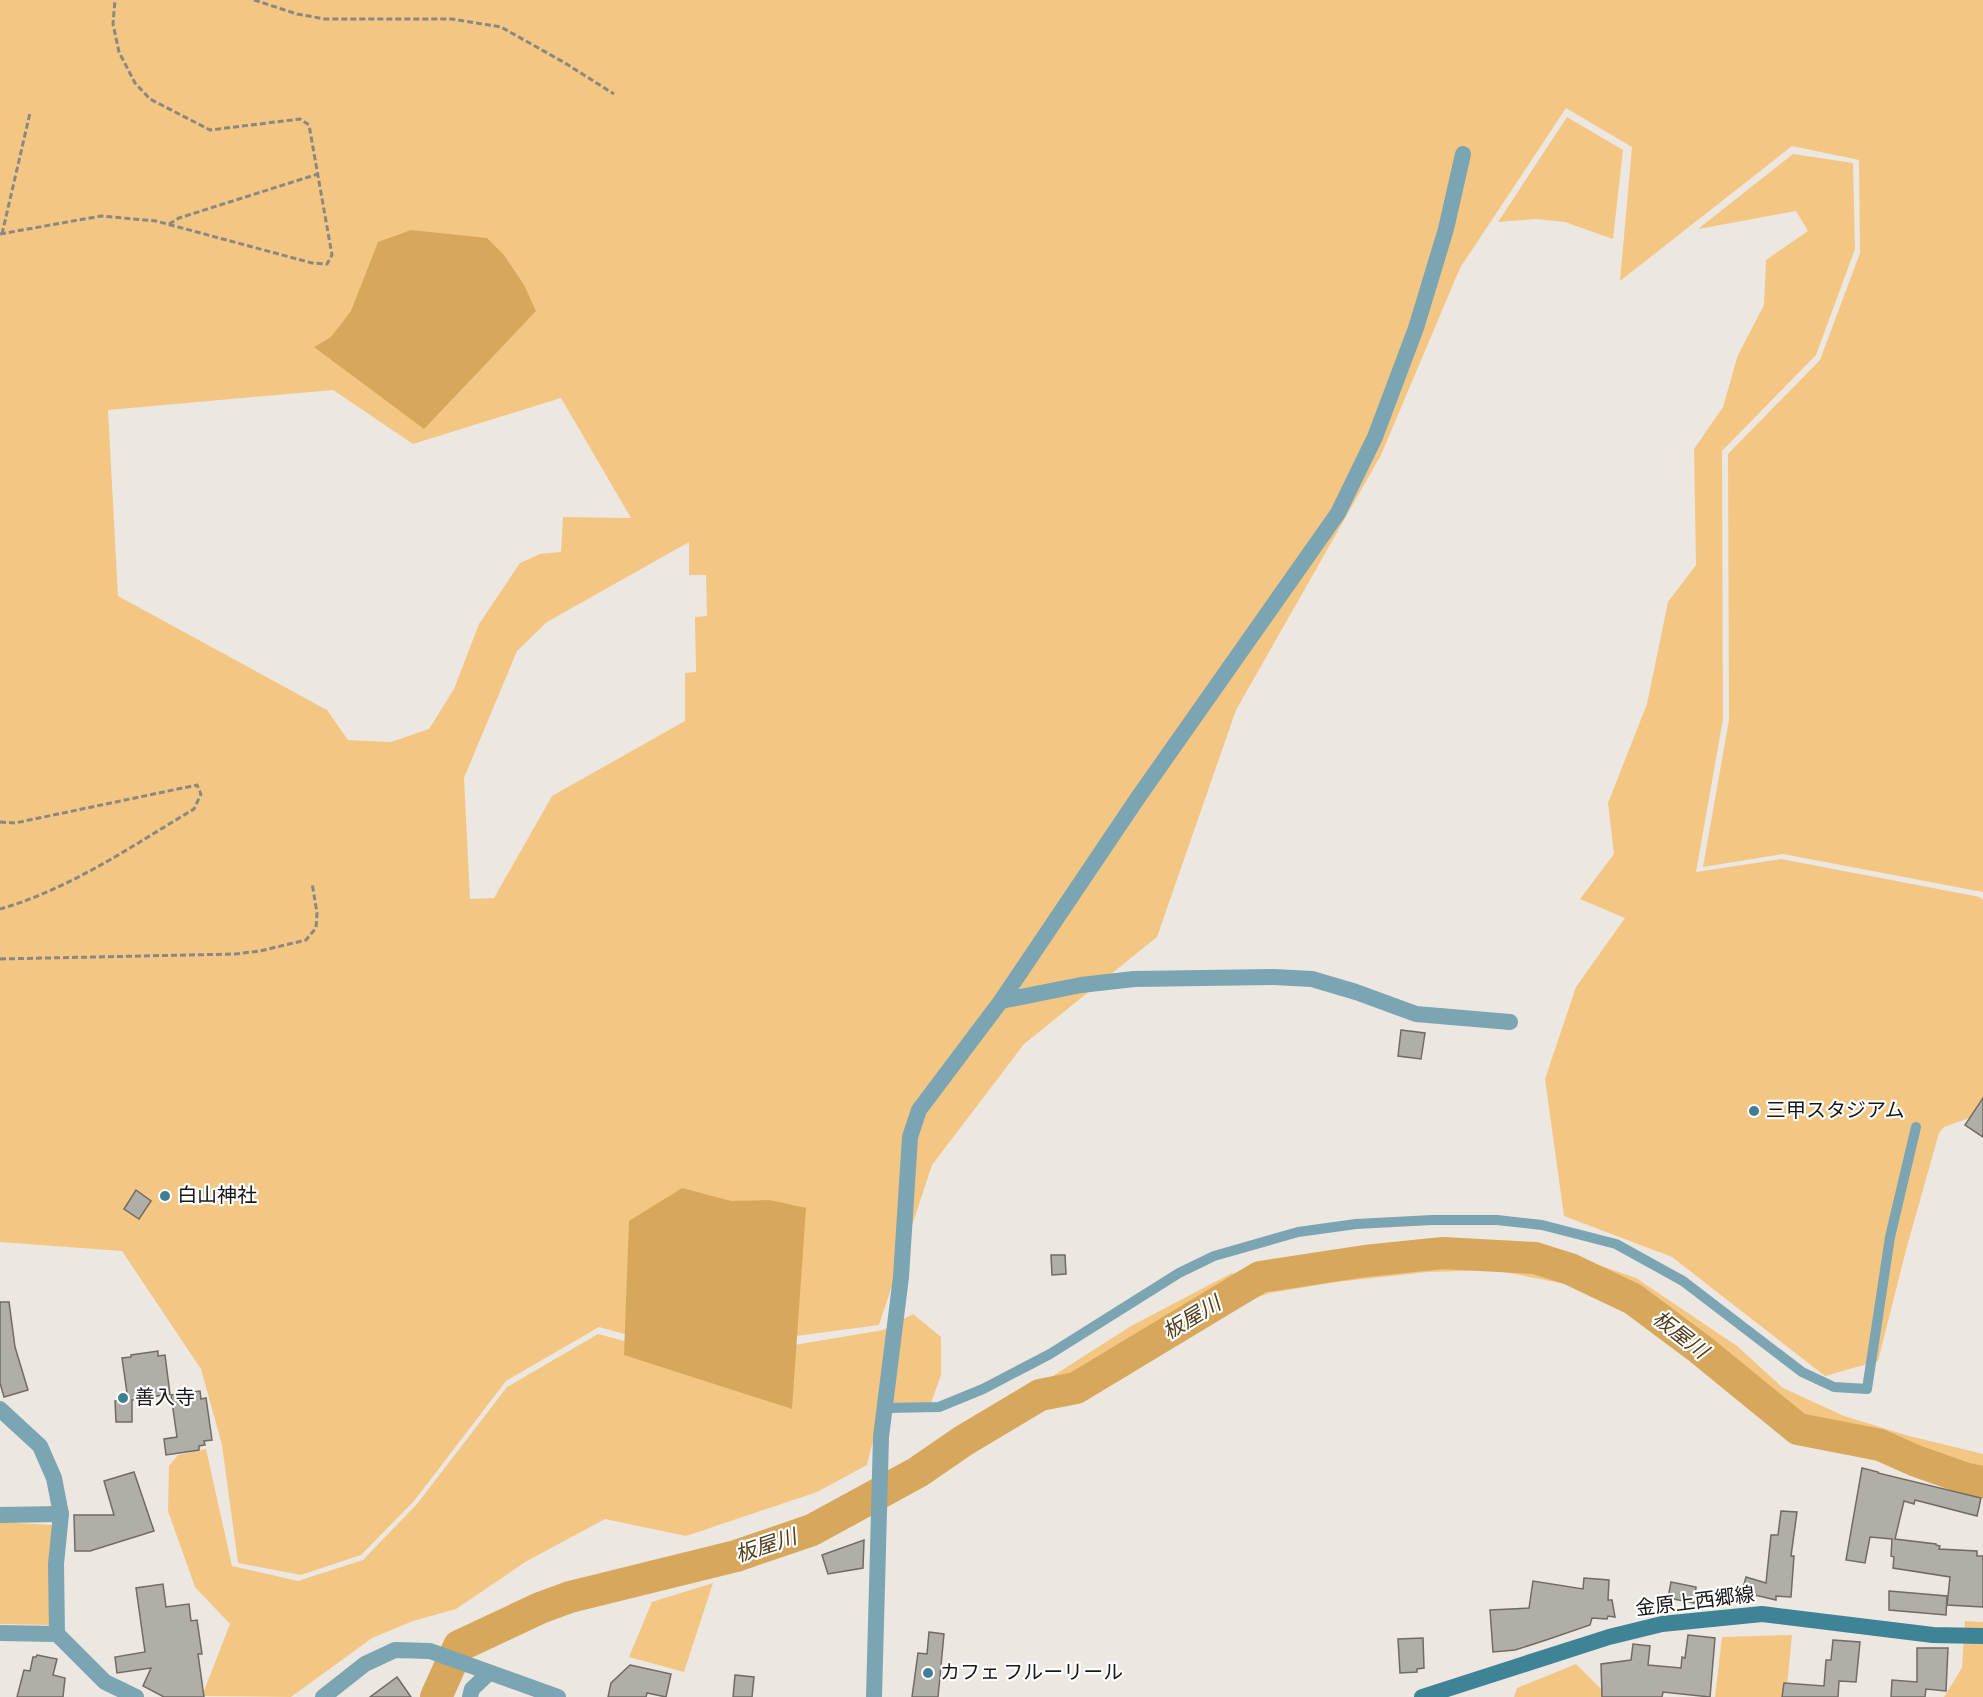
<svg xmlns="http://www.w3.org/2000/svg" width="1983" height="1697" font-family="'Sofia Sans Condensed','Noto Sans JP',sans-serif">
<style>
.green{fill:#f3c783;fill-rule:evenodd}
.water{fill:#d7a75b}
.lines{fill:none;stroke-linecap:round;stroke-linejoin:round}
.river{stroke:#d7a75b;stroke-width:32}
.building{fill:#b1ada7;stroke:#6f6b65;stroke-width:1.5}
.path{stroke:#8b8782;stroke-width:3;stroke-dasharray:6 3;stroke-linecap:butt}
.service{stroke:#7ba5b2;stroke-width:10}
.minor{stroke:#7ba5b2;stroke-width:16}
.secondary{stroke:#3f8397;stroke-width:16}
.poi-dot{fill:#3e7f92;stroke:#fff;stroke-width:2}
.labels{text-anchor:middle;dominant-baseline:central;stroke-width:4.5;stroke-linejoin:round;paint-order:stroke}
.poi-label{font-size:20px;fill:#191715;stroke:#fff;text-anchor:start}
.street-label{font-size:20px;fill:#191715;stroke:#fff}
.water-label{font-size:21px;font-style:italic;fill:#503c1b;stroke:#fff}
</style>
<rect width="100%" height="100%" fill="#ece7e0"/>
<!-- green -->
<g class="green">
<path d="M0 0H1983V892L1783 854 1703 867 1729 720 1728 454 1820 360 1860 253 1859 160 1792 146 1620 281 1632 147 1566 108 1460 268 1381 455 1236 710 1157 937 1024 1044 932 1165 879 1325 773 1339 693 1353 599 1327 506 1381 414 1501 361 1555 301 1575 238 1563 222 1445 201 1369 122 1251 0 1242ZM333 390 413 444 561 398 631 518 563 517 561 552 540 554 520 563 479 624 454 689 429 729 391 742 348 740 327 710 118 596 108 410ZM689 542V575H706L707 616 695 617 696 672 685 673V721L552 796 494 898 470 899 464 778 517 651 547 622Z"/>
<polygon points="1567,117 1623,150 1613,239 1565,222 1536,219 1498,222"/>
<polygon points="1793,154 1853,163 1855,249 1816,355 1722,451 1723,719 1696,872 1781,859 1980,897 1983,900 1983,1113 1944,1127 1939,1133 1906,1250 1878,1361 1825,1376 1672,1257 1564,1216 1545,1079 1576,987 1625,918 1580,899 1614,854 1608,803 1647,704 1668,602 1696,565 1694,449 1723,407 1738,355 1764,305 1766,260 1808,231 1796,211 1698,229"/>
<path d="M1457 1259C1502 1263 1572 1265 1609 1292 1614 1295 1618 1301 1623 1305L1566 1284 1493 1270 1428 1272 1336 1282 1270 1293 1207 1315 1234 1296 1283 1279Z"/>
<polygon points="1590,1262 1636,1278 1737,1346 1783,1388 1844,1416 1909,1436 1983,1454 1983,1471 1904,1449 1879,1435 1819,1422 1789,1409 1747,1380 1703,1340 1643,1295 1601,1271"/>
<polygon points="1272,1264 1234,1280 1068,1385 1056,1385 1045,1381 1131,1326 1230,1274"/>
<polygon points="913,1314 941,1337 941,1375 931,1403 879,1417 867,1465 817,1492 686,1536 605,1519 527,1561 456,1609 413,1621 372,1638 291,1697 202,1696 230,1624 195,1587 168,1511 169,1466 178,1455 206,1449 232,1566 298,1581 363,1560 417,1504 507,1387 598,1334 700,1361 883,1330"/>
<polygon points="0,1522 52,1525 49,1625 0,1624"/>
<polygon points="713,1583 684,1672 629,1657 652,1602"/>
<polygon points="1965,1621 1983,1622 1983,1697 1944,1697 1962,1668"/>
<polygon points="1792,1635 1786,1697 1715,1697 1722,1637"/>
<polygon points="1576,1664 1609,1697 1514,1697 1517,1688"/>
</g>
<!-- water -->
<g class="water">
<polygon points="411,230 487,238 504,255 524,285 536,311 424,429 314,347 331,337 351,311 378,242"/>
<polygon points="682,1188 731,1201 770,1200 806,1208 792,1409 624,1355 629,1221"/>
</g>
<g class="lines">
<!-- river -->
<polyline class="river" points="436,1697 459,1646 540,1608 570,1597 736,1556 812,1530 918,1472 963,1441 1040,1395 1076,1388 1260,1277 1365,1261 1443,1253 1535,1258 1570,1269 1633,1299 1700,1349 1798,1429 1880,1445 1916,1461 1967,1479 1983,1482"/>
</g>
<!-- building -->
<g class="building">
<polygon points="1401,1030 1425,1033 1421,1059 1398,1056"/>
<polygon points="1983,1098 1983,1137 1965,1125"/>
<polygon points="136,1190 151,1201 139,1219 124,1209"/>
<polygon points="1051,1255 1065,1255 1066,1274 1052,1275"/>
<polygon points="0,1302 9,1302 15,1347 28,1390 4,1397 0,1383"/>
<polygon points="158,1351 158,1356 165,1355 170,1394 132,1400 132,1422 116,1422 115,1401 128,1400 122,1358 131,1357 131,1355"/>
<polygon points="200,1391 201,1399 206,1398 212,1440 204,1441 205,1445 199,1446 199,1450 166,1455 164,1439 177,1437 171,1395"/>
<polygon points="1862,1468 1878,1472 1878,1473 1981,1498 1977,1516 1915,1500 1914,1504 1904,1501 1895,1539 1936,1544 1936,1545 1940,1546 1939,1549 1977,1551 1977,1556 1983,1556 1983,1607 1947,1605 1950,1577 1893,1568 1894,1557 1891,1556 1892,1539 1870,1537 1865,1563 1846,1560"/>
<polygon points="134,1472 154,1531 90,1551 75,1551 74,1515 114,1515 104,1481"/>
<polygon points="1781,1511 1797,1512 1791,1556 1794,1556 1791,1597 1776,1596 1776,1600 1742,1592 1746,1577 1766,1583 1771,1535 1778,1535"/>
<polygon points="864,1540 863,1568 828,1574 822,1555"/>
<polygon points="1584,1578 1609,1580 1608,1600 1612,1600 1615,1617 1608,1616 1607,1619 1592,1618 1590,1625 1549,1639 1515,1650 1493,1652 1490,1610 1529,1608 1533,1581 1583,1589"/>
<polygon points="1671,1582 1696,1587 1694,1603 1668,1598"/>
<polygon points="163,1584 166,1607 189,1604 191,1621 197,1620 202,1654 198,1654 204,1697 164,1697 143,1686 151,1668 117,1673 115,1657 145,1652 136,1588"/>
<polygon points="1889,1591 1947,1596 1946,1615 1889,1610"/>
<polygon points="929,1632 944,1634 938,1697 912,1697 918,1653 927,1654"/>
<polygon points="1688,1635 1715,1638 1710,1697 1663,1692 1662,1697 1602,1697 1601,1664 1631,1660 1633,1644 1650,1646 1648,1665 1681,1668 1682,1657 1685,1658"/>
<polygon points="1423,1638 1424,1668 1417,1669 1417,1672 1400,1673 1398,1639"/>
<polygon points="1833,1640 1860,1642 1856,1682 1839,1681 1838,1697 1782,1697 1784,1683 1824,1686 1826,1660 1831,1660"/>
<polygon points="1917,1648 1948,1648 1946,1691 1926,1689 1925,1697 1891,1697 1892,1680 1917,1682"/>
<polygon points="37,1655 57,1659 53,1675 65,1678 63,1697 17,1697 24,1670 30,1671 33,1657 36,1657"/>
<polygon points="630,1665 671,1674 666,1697 647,1693 646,1697 608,1697 611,1683"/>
<polygon points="735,1675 754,1677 752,1697 733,1697"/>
<polygon points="397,1677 411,1697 370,1697"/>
</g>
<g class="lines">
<!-- path -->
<g class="path">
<polyline points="254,0 297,14 325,19 452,19 501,27 565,63 614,94"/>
<polyline points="169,224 179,218 318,174"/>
<polyline points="0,234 101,216 156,221 312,263 327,264 332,255 309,125 300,119 210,130 150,99 135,83 119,52 113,24 115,0"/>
<polyline points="2,234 30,113"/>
<path d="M0 822 15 823 197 785 201 794 194 809C132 846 70 889 0 909"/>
<polyline points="0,959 235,954 260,951 306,940 316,928 317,913 312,883"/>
</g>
<!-- service -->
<polyline class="service" points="885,1408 939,1407 983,1389 1050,1354 1179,1273 1214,1256 1298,1232 1356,1224 1432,1220 1497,1220 1542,1225 1616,1244 1683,1281 1802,1372 1834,1387 1867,1389 1890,1237 1916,1127"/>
<!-- minor -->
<g class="minor">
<polyline points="1001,1001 1081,985 1134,979 1274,977 1312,979 1356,992 1416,1014 1510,1022"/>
<polyline points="0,1409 40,1446 54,1478 61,1514 56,1564 57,1634"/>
<polyline points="0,1515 61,1514"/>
<polyline points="0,1633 57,1634 105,1682 136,1697"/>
<polyline points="323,1697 365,1664 395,1650 430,1651 558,1697"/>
<polyline points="470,1697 472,1689 489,1673"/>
<polyline points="874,1697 881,1437 901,1277 910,1137 919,1110 1001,1001 1137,799 1338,513 1375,437 1416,328 1446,229 1463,154"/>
</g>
<!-- secondary -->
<polyline class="secondary" points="1422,1697 1609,1637 1662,1624 1762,1614 1933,1635 1983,1636"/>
</g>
<!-- markers -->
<g class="poi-dot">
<circle cx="1754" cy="1111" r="6"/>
<circle cx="165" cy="1196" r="6"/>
<circle cx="123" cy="1398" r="6"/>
<circle cx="928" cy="1673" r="6"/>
</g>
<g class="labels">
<!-- poi labels -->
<g class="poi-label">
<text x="1766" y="1111">三甲スタジアム</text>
<text x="177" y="1196">白山神社</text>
<text x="135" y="1398">善入寺</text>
<text x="940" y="1673">カフェ フルーリール</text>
</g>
<!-- street labels -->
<g class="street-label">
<text transform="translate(1695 1602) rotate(-7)">金原上西郷線</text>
</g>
<!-- water labels -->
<g class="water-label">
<text transform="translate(1192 1318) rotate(-31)">板屋川</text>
<text transform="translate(1680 1335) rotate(38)">板屋川</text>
<text transform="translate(766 1546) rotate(-18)">板屋川</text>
</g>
</g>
</svg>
